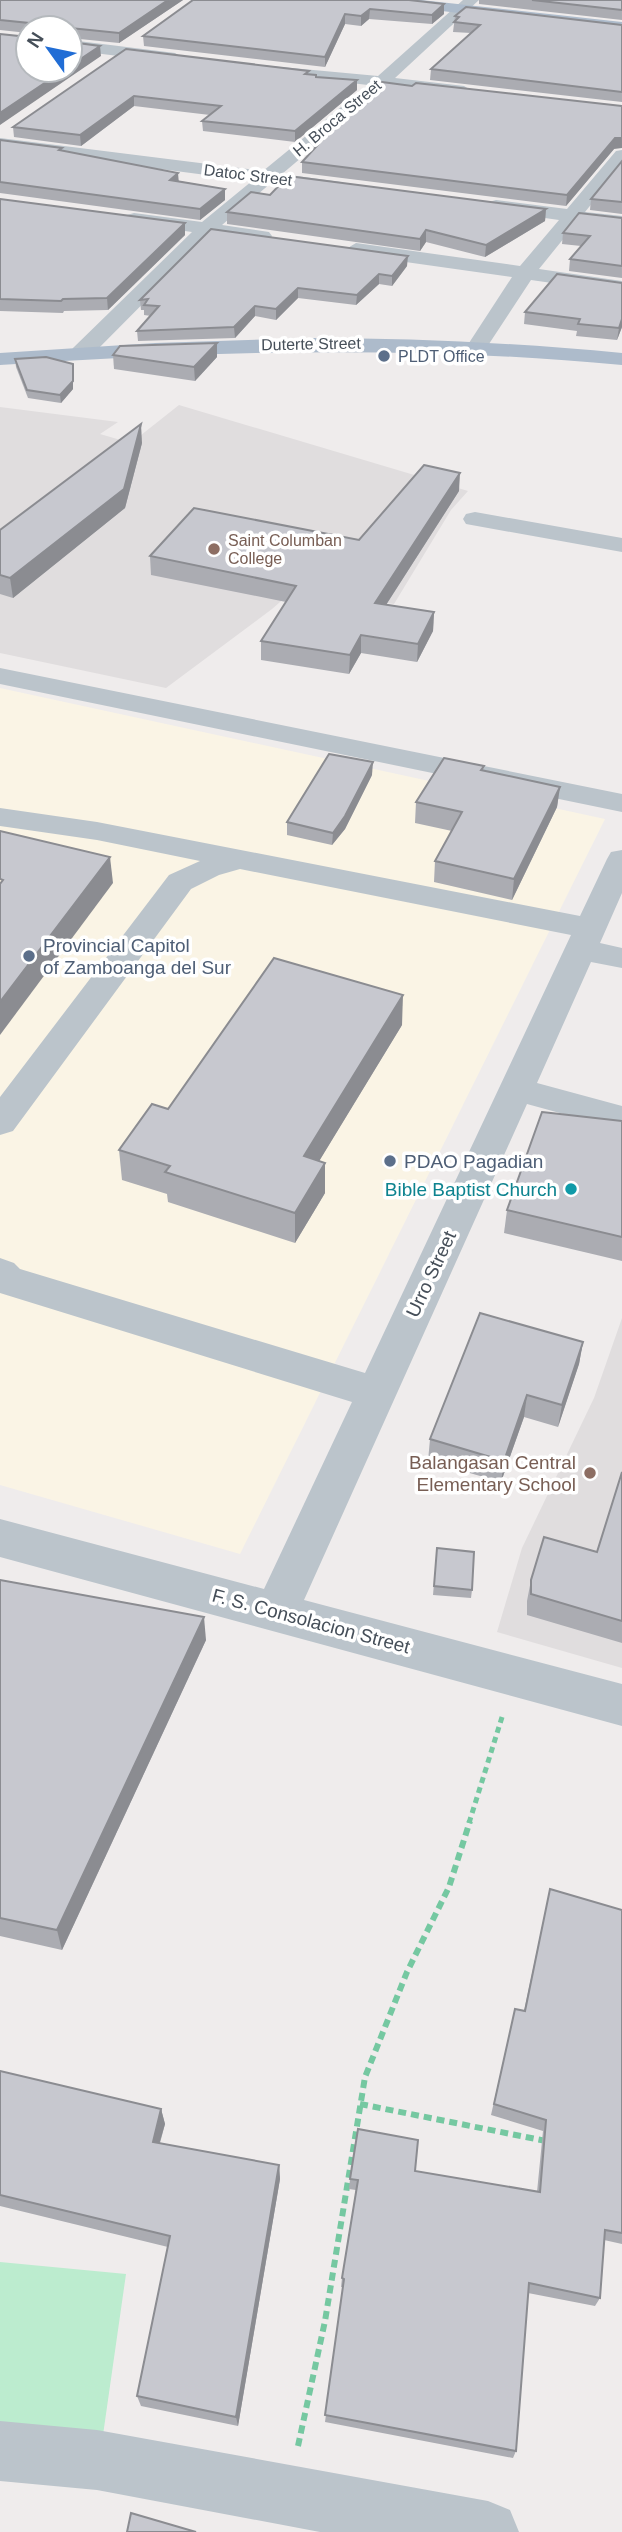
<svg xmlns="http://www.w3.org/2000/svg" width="622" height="2532" font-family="Arial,sans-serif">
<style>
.commercial{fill:#faf4e5}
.education{fill:#e0ddde}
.green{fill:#bceccf}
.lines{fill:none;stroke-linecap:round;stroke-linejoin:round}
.path-far1{stroke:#75c8a1;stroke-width:5;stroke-dasharray:6 4.5;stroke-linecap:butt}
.path{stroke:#75c8a1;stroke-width:6;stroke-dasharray:8 5;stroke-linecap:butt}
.minor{fill:#bbc4cb;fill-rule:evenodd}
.major{fill:#adbbcb;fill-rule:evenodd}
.wall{fill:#abacb2}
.shaded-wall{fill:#8b8c91}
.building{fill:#c7c8cf;stroke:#8b8c91;stroke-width:2}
.service-dot{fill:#5c6f8a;stroke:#fff;stroke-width:2.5}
.education-dot{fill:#8d6e63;stroke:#fff;stroke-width:2.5}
.culture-dot{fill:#0f9aa8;stroke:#fff;stroke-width:2.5}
.labels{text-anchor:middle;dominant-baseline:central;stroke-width:7;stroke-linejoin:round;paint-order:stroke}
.far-street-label{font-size:16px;fill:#464f59;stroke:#fff}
.far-service-label{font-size:16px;fill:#4e5e75;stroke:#fff;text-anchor:start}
.far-education-label{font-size:16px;fill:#785e54;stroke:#fff;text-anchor:start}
.service-label{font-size:19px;fill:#4e5e75;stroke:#fff;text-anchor:start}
.culture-label{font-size:19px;fill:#0d838f;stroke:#fff;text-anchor:end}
.street-label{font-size:19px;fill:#464f59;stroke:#fff}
.education-label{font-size:19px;fill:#785e54;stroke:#fff;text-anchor:end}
</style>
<rect width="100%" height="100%" fill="#efecec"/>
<!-- commercial -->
<polygon class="commercial" points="0,688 605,819 240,1554 0,1485"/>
<!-- education -->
<g class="education">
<polygon points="179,405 468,491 451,510 394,604 295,589 272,609 166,688 0,653 0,407 118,422 100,434 131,443"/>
<polygon points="622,1318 622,1668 497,1632 522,1548 594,1398"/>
</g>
<!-- green -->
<polygon class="green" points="0,2262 126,2274 103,2435 0,2425"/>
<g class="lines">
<!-- path-far1 -->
<polyline class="path-far1" points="469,1823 503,1714"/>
<!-- path -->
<g class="path">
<polyline points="360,2104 546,2141"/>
<polyline points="298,2446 325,2321 365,2077 407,1972 449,1887 470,1821"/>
</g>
<!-- minor -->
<g class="minor">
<polygon points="463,0 479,0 395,78 464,86 472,91 470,94 385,87 282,174 341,182 344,186 341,190 335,191 271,183 222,225 269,232 272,236 269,240 262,242 211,235 89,358 73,358 70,353 73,348 192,232 127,223 125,219 127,215 134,213 202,222 252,181 0,148 0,138 263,171 368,85 256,72 248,67 250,64 378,76"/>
<polygon points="70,40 175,53 183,58 175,63 70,50"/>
<polygon points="622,150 622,166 585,212 622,216 622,228 577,222 539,269 622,281 622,293 531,280 485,350 471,350 467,346 512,277 356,255 346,249 356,243 520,266 559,220 489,210 487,206 489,202 496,200 567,209 616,151"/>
<polygon points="475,512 622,538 622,552 466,524 463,519 466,514"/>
<polygon points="0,668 622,794 622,812 0,684"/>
<polygon points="0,808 97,822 580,916 607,859 611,852 622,850 622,893 600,943 622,948 622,968 591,962 537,1083 622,1106 622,1130 527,1104 304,1600 622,1684 622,1726 0,1557 0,1519 264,1589 352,1402 0,1293 0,1258 14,1263 20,1269 365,1373 571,935 240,869 219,875 191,889 13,1131 0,1135 0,1097 169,875 200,861 97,840 0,826"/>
<polygon points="0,2421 97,2430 488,2501 510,2510 519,2532 320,2532 97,2490 0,2481"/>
</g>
<!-- major -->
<g class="major">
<polygon points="375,0 421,0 622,22 622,32 382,4"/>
<path d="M311 338C415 338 518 343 622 353V365C414 345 208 351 0 365V353L155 343Z"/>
</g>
</g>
<!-- wall -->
<g class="wall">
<polygon points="0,0 183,0 119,43 70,38 70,28 28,28 28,33 0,30"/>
<polygon points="193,0 444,4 444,14 432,24 369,19 361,26 345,24 325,67 144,46 143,36"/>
<polygon points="479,0 622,0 622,20 479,4"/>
<polygon points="455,16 622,25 622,102 430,80 431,69 471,33 453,32"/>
<polygon points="126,49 316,75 316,77 357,90 295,142 203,131 202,121 210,115 134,106 81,146 14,137 13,127"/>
<polygon points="412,86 614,149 566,206 302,173 302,162 321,141 321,134"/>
<polygon points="0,140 62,150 179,181 225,189 225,200 200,220 0,193"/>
<polygon points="622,161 622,214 590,210 591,199"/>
<polygon points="270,195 546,209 545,221 485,257 426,242 420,251 227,224 227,212"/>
<polygon points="0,199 185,235 108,310 64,311 63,313 0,311"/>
<polygon points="622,218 622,278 569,271 570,259 581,246 562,244 563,233"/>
<polygon points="407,266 392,286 379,284 356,305 298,298 276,320 255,316 235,338 138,341 137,331 151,316 144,315 144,310 141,310 140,300"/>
<polygon points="622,283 622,327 617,340 576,336 577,331 524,324 525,312"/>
<polygon points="217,343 217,357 195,381 114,369 113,355"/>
<polygon points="15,359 73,372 73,389 61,403 28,398 16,367"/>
<polygon points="142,443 125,508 13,598 0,594 0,530"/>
<polygon points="459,491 386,605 434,612 433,631 417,662 361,653 349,674 261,660 261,641 286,602 151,575 150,556 359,540"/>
<polygon points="484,766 483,771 560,787 557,807 512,900 434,882 435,861 452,831 415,823 416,802"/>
<polygon points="372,775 345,829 332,845 287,835 287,822"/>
<polygon points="402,1025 319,1161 325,1163 325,1193 295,1243 168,1202 167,1194 122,1180 119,1150 168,1109"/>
<polygon points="622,1121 622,1261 504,1233 507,1210"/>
<polygon points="583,1342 579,1364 558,1427 524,1417 501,1482 428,1461 430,1439"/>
<polygon points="622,1472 622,1643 527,1615 527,1601 531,1580 597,1552"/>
<polygon points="437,1548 472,1590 471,1598 433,1595"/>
<polygon points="0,1580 206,1640 62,1950 0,1936"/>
<polygon points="550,1889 622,1910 622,2244 604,2240 600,2298 595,2306 528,2293 516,2451 513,2458 325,2422 343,2287 341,2287 342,2278 356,2190 349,2189 350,2179 415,2171 537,2192 543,2131 491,2115 515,2009 524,2011"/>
<polygon points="0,2071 161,2109 165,2124 160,2143 279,2165 280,2179 238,2426 141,2406 137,2396 168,2247 0,2206"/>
</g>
<!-- shaded-wall -->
<g class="shaded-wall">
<polygon points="168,0 183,0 119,43 119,33"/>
<polygon points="444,4 444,14 432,24 432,15"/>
<polygon points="370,9 369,19 361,26 361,16"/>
<polygon points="345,14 345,24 325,67 325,57"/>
<polygon points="100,46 101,56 0,125 0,113 64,70 70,70 70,66"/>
<polygon points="357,80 357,90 295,142 295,131"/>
<polygon points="134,96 134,106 81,146 80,135"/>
<polygon points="615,138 622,138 622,148 614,149 566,206 567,195"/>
<polygon points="178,173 179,184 170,180"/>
<polygon points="225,189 225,200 200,220 200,209"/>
<polygon points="546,209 545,221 485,257 486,245"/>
<polygon points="185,223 185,235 108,310 107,298"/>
<polygon points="426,230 426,242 420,251 420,239"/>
<polygon points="408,256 407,266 392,286 392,276"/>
<polygon points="379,274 379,284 356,305 357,295"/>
<polygon points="298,288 298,298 276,320 276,309"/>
<polygon points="255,306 255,316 235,338 234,327"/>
<polygon points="622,319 622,327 617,340 619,328"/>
<polygon points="217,343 217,357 195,381 194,367"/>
<polygon points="73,364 73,389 61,403 60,395"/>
<polygon points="141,424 142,443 125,508 13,598 10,578"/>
<polygon points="460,473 459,491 375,622 375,603"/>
<polygon points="434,612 433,631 417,662 418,644"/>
<polygon points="361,635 361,653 349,674 350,655"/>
<polygon points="373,762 372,775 345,829 332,845 333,833"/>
<polygon points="560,787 557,807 512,900 514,879"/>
<polygon points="110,857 113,883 0,1035 0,1002"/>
<polygon points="403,995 402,1025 304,1186 304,1156"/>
<polygon points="325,1163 325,1193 295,1243 295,1213"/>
<polygon points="583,1342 579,1364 558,1427 562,1405"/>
<polygon points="527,1395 524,1417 501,1482 504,1461"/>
<polygon points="204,1617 206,1640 62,1950 57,1930"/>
<polygon points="161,2109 165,2124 156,2155 153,2142"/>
<polygon points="279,2165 280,2179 238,2426 236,2417"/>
</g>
<!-- building -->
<g class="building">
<polygon points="0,0 168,0 119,33 70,28 29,28 29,23 0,20"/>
<polygon points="193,0 409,0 444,4 432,15 370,9 361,16 345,14 325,57 143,36"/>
<polygon points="532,0 622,0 622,10"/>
<polygon points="466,7 622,25 622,92 431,69 480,25 454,22 459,17 455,16"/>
<polygon points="0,34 28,37 28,70 64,70 0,113"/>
<polygon points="70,42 100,46 70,66"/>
<polygon points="126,49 309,71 305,74 316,75 316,77 357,80 295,131 202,121 221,106 134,96 80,135 13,127"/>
<polygon points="382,82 412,86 416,83 622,106 622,138 615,138 567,195 302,162 327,135 321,134"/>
<polygon points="0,140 62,148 59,150 178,173 170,180 225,189 200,209 0,182"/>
<polygon points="622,161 622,202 591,199"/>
<polygon points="288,176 546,209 486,245 426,230 420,239 227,212 251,192 270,195"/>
<polygon points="0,199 185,223 107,298 63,299 61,301 0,299"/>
<polygon points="579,213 622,218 622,266 570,259 590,236 563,233"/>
<polygon points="211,229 408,256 392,276 379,274 357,295 298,288 276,309 255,306 234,327 137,331 159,306 144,305 148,299 140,300"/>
<polygon points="557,274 622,283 622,319 619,328 578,324 580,319 525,312"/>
<polygon points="217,343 194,367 113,355 120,346"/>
<polygon points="46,357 73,364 73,381 60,395 27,390 15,359"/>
<polygon points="141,424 124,489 10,578 0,575 0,530"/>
<polygon points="424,465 460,473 375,603 434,612 418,644 361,635 350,655 261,641 296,586 150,556 194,508 359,540"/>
<polygon points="329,754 373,762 345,816 333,833 287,822"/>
<polygon points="444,758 484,766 481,770 560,787 514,879 435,861 462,812 416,802"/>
<polygon points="0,831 110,857 0,1002 0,884 3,880 0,879"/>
<polygon points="274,958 403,995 304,1156 325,1163 295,1213 165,1172 170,1166 119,1150 152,1104 168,1109"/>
<polygon points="542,1112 622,1121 622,1237 507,1210"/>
<polygon points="480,1313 583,1342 562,1405 527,1395 504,1461 430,1439"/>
<polygon points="622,1472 622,1621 531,1594 531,1580 544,1537 597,1552"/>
<polygon points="437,1548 474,1552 472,1590 434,1586"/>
<polygon points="0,1580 204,1617 57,1930 0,1918"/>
<polygon points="550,1889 622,1910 622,2233 605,2230 600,2298 529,2283 516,2451 325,2415 344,2279 342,2278 358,2180 350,2179 358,2129 418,2140 415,2171 540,2192 546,2120 494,2104 515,2009 525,2011"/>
<polygon points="0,2071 161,2109 153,2142 279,2165 236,2417 137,2396 170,2236 0,2195"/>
<polygon points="131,2513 196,2532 127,2532"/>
</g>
<!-- markers -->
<g class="service-dot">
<circle cx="384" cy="356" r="7"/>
<circle cx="29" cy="956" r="7"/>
<circle cx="390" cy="1161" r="7"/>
</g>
<g class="education-dot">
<circle cx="214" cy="549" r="7"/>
<circle cx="590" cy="1473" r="7"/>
</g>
<circle class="culture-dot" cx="571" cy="1189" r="7"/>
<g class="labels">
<!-- far-street labels -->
<g class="far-street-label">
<text transform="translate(337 118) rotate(-40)">H. Broca Street</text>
<text transform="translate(248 175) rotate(7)">Datoc Street</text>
<text transform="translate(311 344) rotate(-1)">Duterte Street</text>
</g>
<!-- far-service labels -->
<g class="far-service-label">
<text x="398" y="356">PLDT Office</text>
</g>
<!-- far-education labels -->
<g class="far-education-label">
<text x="228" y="540">Saint Columban<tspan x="228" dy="18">College</tspan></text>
</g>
<!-- service labels -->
<g class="service-label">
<text x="43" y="945">Provincial Capitol<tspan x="43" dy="22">of Zamboanga del Sur</tspan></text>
<text x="404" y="1161">PDAO Pagadian</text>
</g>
<!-- culture labels -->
<g class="culture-label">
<text x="557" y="1189">Bible Baptist Church</text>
</g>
<!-- street labels -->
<g class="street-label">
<text transform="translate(431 1274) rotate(-65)">Urro Street</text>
<text transform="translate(311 1621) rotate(15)">F. S. Consolacion Street</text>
</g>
<!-- education labels -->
<g class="education-label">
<text x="576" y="1462">Balangasan Central<tspan x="576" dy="22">Elementary School</tspan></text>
</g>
</g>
<!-- north arrow -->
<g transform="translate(49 49) rotate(303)"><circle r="33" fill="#ffffff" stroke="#b5b9bd" stroke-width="2"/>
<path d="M0-5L12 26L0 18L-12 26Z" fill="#216dd5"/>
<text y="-10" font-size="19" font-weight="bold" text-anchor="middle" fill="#464f59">N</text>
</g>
</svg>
